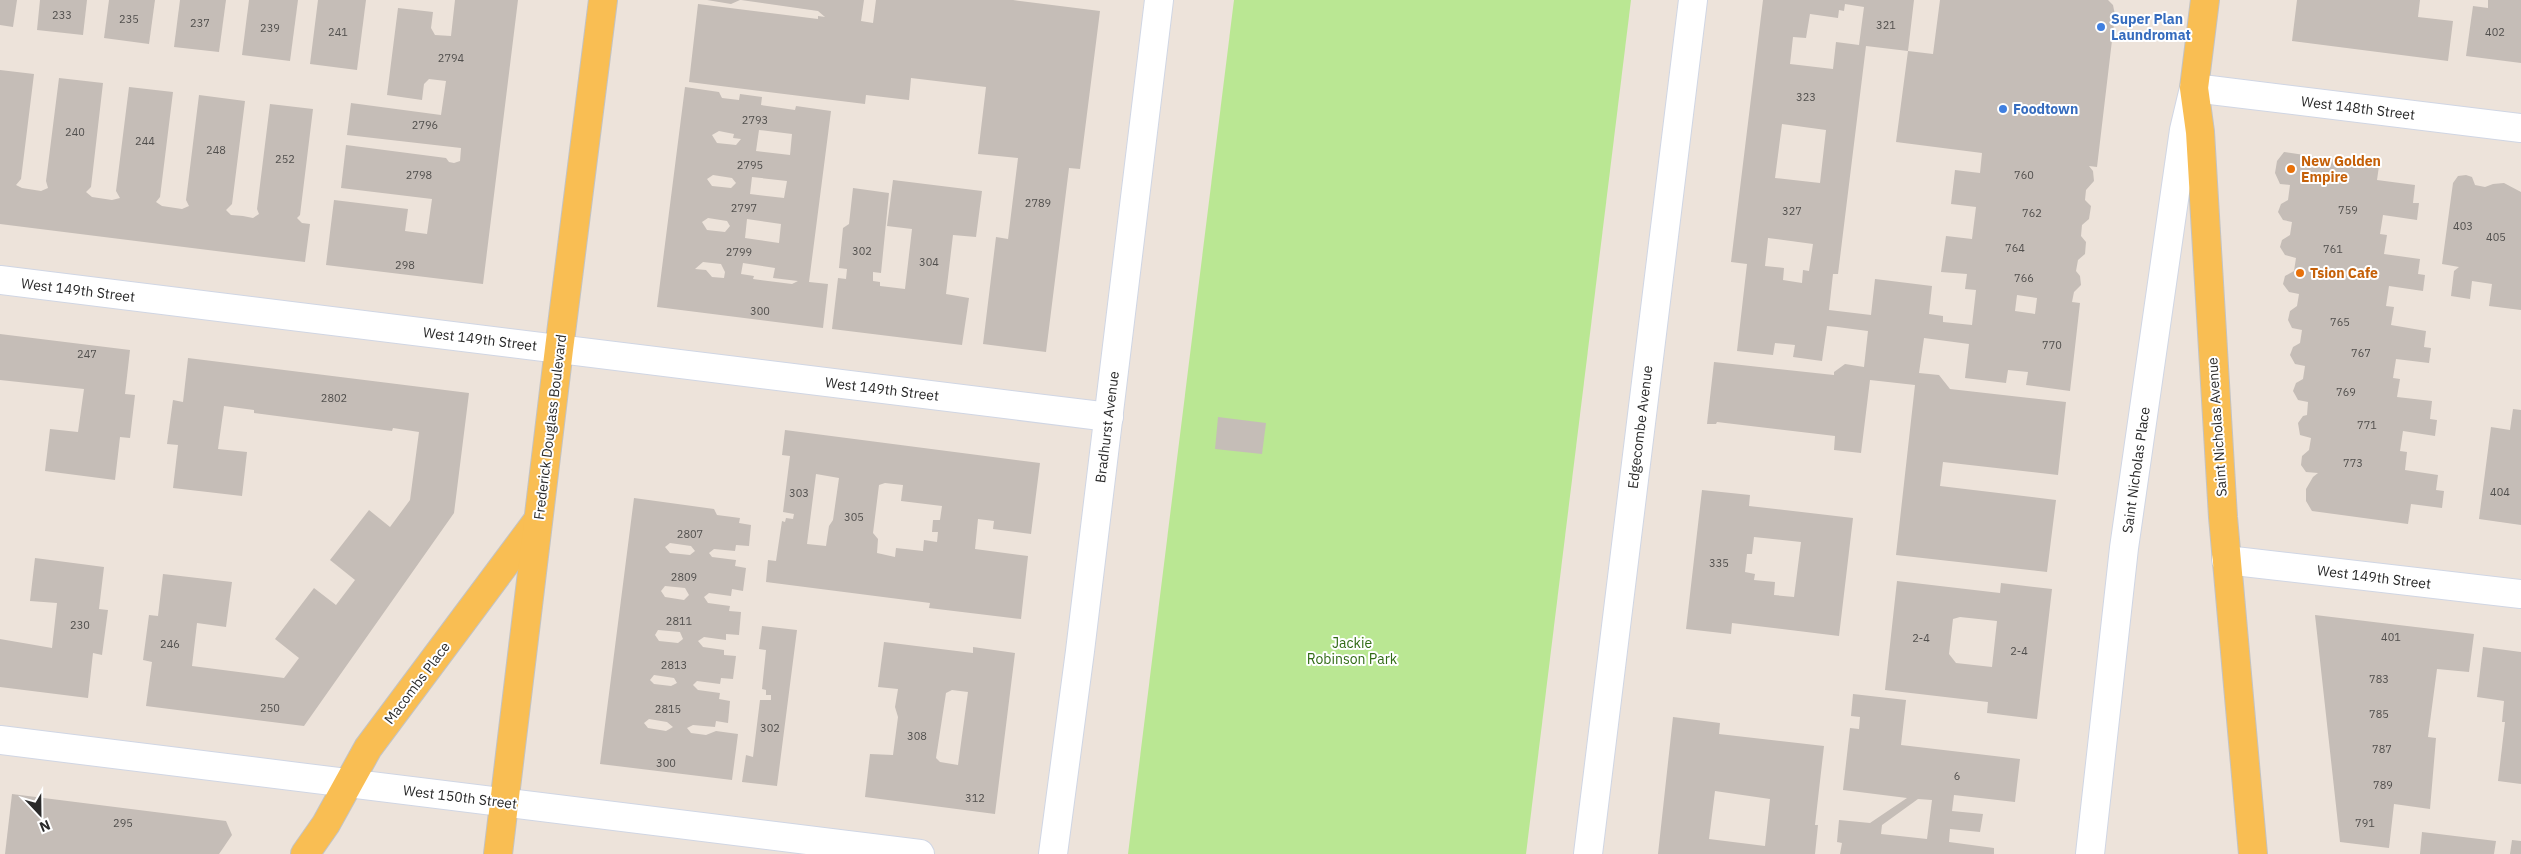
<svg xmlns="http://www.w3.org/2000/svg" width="2521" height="854" font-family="'IBM Plex Sans',sans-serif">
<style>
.green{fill:#bae793}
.building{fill:#c5bdb7;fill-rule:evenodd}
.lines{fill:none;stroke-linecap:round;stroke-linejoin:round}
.minor-casing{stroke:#d0d6e4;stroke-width:30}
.major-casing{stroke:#c3c3c3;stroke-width:30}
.minor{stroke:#fff;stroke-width:28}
.major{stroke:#f9be53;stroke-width:28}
.shop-dot{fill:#3f7fe0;stroke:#fff;stroke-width:2}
.food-dot{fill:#e8710a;stroke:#fff;stroke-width:2}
.labels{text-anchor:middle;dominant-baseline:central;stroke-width:4;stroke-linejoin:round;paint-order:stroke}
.number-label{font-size:11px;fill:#514f4d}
.shop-label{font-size:14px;font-weight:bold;fill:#366cbe;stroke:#fff;text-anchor:start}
.street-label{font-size:14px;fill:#2a2a2a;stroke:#fff}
.food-label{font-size:14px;font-weight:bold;fill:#c56008;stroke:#fff;text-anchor:start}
.park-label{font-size:14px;fill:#316b15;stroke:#fff}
</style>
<rect width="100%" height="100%" fill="#ede3da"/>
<!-- green -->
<polygon class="green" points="1234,0 1631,0 1526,854 1128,854"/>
<!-- building -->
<g class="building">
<polygon points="0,0 17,0 13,27 0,25"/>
<polygon points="40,0 87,0 83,35 37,30"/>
<polygon points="109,0 155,0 149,44 104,38"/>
<polygon points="180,0 226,0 219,52 174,47"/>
<polygon points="249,0 298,0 290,61 242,55"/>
<polygon points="318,0 366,0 357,70 310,64"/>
<polygon points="455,0 518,0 483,284 326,265 334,200 408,209 405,231 427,234 432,199 341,188 346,145 446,158 449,162 454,163 460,161 461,148 347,135 351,103 441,115 446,81 429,79 424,84 422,100 387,95 398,8 433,12 431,28 435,35 451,36"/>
<polygon points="707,0 740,0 731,4"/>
<polygon points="741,0 864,0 861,21 873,23 876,0 1013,0 1100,11 1080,169 1069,168 1046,352 983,344 996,237 1008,239 1018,158 978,154 986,87 911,78 909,100 866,95 865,104 689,82 698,4 818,19 818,16 825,17 818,11"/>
<path d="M1763 0H1914L1908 51 1866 46 1838 274H1833L1829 310 1871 315 1875 279 1932 286 1929 314 1943 316V322L1972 325 1976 290 1965 289 1967 274 1941 272 1946 236 1972 239 1976 207 1951 204 1955 170 1980 173 1982 153 1896 142 1908 51 1933 54 1940 0H2108L2113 5 2115 15 2097 167 2089 166 2093 171 2094 181 2086 190 2085 200 2091 206 2089 219 2082 225 2081 236 2086 242 2085 254 2078 260 2076 271 2080 276 2081 285 2074 292 2072 302 2080 303 2070 391 2026 385 2028 372 2008 370 2006 383 1965 378 1969 344 1924 338 1919 373 1939 375 1950 389 2066 402 2058 475 1943 462 1940 486 2056 500 2047 572 1896 555 1915 385 1870 380 1861 453 1834 450 1835 436 1717 422 1716 424H1707L1714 362 1834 375V372L1845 364 1864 367 1868 331 1837 327 1827 326 1822 361 1793 357 1795 345 1775 343 1773 355 1737 351 1747 264 1731 262ZM1845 4 1864 7 1859 45 1836 42 1833 69 1790 64 1793 37 1806 38 1810 14 1838 18 1839 10 1844 11ZM1782 124 1826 130 1820 183 1775 178ZM1768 238 1813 244 1809 271 1803 270 1802 283 1783 280 1784 268 1765 266ZM2017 295 2037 298 2035 314 2015 311Z"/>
<polygon points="2297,0 2420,0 2418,17 2453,21 2448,61 2292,41"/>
<polygon points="2488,0 2521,0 2521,63 2466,56 2473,6 2488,8"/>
<polygon points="0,70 34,74 21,179 16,185 22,188 41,191 48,188 46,181 59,78 103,83 91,187 86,192 92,197 112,200 120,198 116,191 129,87 173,92 160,197 156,202 162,206 182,209 189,206 186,200 199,95 245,101 232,204 226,210 231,215 243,216 253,218 259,214 257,209 270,104 313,109 300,215 297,218 302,223 310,224 305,262 0,224"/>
<path d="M685 87 719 92 722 98 739 100 740 94 762 97 761 105 795 110 796 106 831 111 809 282 828 284 823 328 657 307ZM759 130 792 134 790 155 756 151ZM719 131 734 134 733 138 741 139 736 145 717 143 712 135ZM713 175 732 178 736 183 731 188 712 186 707 179ZM752 177 787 181 784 198 750 194ZM708 218 727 221 730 226 725 232 707 230 702 222ZM747 219 781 224 779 243 745 238ZM703 262 721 264 725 272 724 278 712 277 706 270 695 269ZM743 263 775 268 773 278 798 281 792 284 753 279 754 276 741 274Z"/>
<polygon points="2284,152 2379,166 2377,180 2415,185 2413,203 2419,203 2417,220 2383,215 2380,234 2387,235 2384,254 2420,259 2418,274 2425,275 2423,291 2389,286 2386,306 2394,307 2391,325 2426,331 2424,347 2431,348 2429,363 2396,359 2393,378 2400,379 2397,397 2432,401 2430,419 2437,420 2435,436 2403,431 2400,451 2407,452 2405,470 2438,475 2436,490 2444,491 2442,508 2411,504 2408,524 2312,511 2306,501 2306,489 2313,477 2318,473 2306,472 2301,465 2302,456 2309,450 2311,438 2300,435 2298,423 2303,416 2307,415 2308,402 2298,400 2293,391 2296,383 2303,379 2305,366 2295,364 2290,355 2293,347 2300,343 2302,330 2292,328 2288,320 2290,311 2297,306 2299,294 2289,292 2283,284 2285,276 2294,271 2296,258 2285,255 2280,247 2282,240 2290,235 2292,222 2283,220 2278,212 2281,204 2288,200 2290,185 2280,184 2275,173 2277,161"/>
<polygon points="2466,175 2472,177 2475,185 2485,187 2493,184 2504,183 2521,192 2521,310 2489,306 2492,284 2472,281 2470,299 2451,296 2454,271 2459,267 2442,264 2453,183 2458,176"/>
<polygon points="893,180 982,191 976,237 953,235 946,294 969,298 962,345 832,329 838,278 846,279 847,269 839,268 843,228 849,224 853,188 889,193 881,273 873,272 873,281 880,282 880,286 905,289 912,229 887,226"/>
<polygon points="0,334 130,350 125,394 135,395 130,438 120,437 115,480 45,471 50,429 78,432 84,389 0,380"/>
<polygon points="188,358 469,393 454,513 304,726 146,706 152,662 143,660 149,615 158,616 163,574 232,582 226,627 197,623 192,666 284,678 299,658 275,639 314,588 336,605 355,580 330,560 369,510 390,527 410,500 419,432 393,428 392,431 254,413 254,410 224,406 218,449 247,452 242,496 173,488 178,445 167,444 173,400 183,402"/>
<polygon points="2513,409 2521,410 2521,525 2479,519 2491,427 2510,430"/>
<polygon points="1218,417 1266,423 1262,454 1215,449"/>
<path d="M785 430 1040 463 1031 534 993 529 994 521 978 519 975 549 1028 556 1021 619 929 608 930 603 766 582 768 560 776 561 782 521 785 522 786 518 793 519 794 514 783 512 790 456 782 455ZM816 474 839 478 833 520 829 526 826 546 807 544ZM885 483 903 485 901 501 942 506 940 520H933L932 532H938L937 542 924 540 923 551 896 548 895 557 877 553 878 539 873 533 879 485Z"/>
<path d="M1702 490 1750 495 1749 506 1853 518 1839 636 1732 623 1731 634 1686 629ZM1754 537 1801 542 1794 597 1774 595 1775 582 1754 580 1755 574 1745 572 1747 554H1752Z"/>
<path d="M634 498 714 509 717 515 740 518 739 523 751 525 749 546 736 545 735 551 714 549 709 553 712 557 736 560 735 566 746 568 743 591 732 589 731 596 709 593 704 597 708 603 730 606 729 611 741 612 739 635 726 634V640L704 637 698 641 703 647 724 650V655L736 656 733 679 721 678 720 684 697 681 693 685 698 690 720 693 719 699 730 701 728 723 716 721 715 727 693 725 687 728 691 733 706 735 716 731 738 734 732 780 600 764ZM670 543 691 546 695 551 690 555 670 553 665 547ZM665 586 685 588 689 595 684 600 665 597 661 591ZM658 630 680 632 683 639 678 643 659 641 655 635ZM654 675 674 678 677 683 671 686 654 684 650 680ZM649 719 667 722 673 727 666 731 648 728 644 723Z"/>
<polygon points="35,558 104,567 99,609 108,610 102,655 93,653 88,698 0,687 0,639 52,648 57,603 30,601"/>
<path d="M1897 581 2000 593 2001 583 2052 589 2037 719 1987 713 1988 702 1885 690ZM1960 617 1997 621 1992 667 1956 663 1949 654 1953 619Z"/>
<polygon points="2315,615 2474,634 2469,672 2437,669 2428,737 2436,738 2430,809 2394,804 2389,848 2340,842"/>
<polygon points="762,626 797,630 777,786 742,782 746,755 753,757 760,700 771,700 771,695 766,695 766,690 762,689 766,650 759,649"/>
<path d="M884 642 973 653V647L1015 653 995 814 865 797 870 754 893 755 898 717 895 707 898 689 878 687ZM952 690 968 692 958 765 940 762 936 758 946 693Z"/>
<polygon points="2483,647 2521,652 2521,784 2498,781 2505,722 2502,722 2504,701 2477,697"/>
<path d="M1853 694 1906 700 1901 745 2020 759 2015 802 1954 795 1952 811 1983 814 1980 832 1950 829 1949 842 1994 848V854H1840L1842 843 1837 842 1839 820 1870 823 1907 798 1843 790 1850 728 1859 729 1860 717 1851 716ZM1918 799 1932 800 1927 839 1881 834 1882 825Z"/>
<path d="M1673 717 1720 723 1719 734 1824 746 1815 825H1818L1815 854H1658ZM1715 791 1770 799 1765 846 1709 839Z"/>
<polygon points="12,794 226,821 232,835 219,854 5,854"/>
<polygon points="2422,832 2496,841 2494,854 2420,854"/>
<polygon points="2512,840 2521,841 2521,854 2510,854"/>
</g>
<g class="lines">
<defs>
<g id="minor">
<polyline points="0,280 1109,417"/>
<polyline points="2226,560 2521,594"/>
<polyline points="0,740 920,854"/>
<polyline points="1053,854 1080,651 1159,0"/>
<polyline points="1588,854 1693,0"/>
<polyline points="2090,854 2124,548 2184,130 2194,88 2521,128"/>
</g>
<g id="major">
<polyline points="2205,0 2194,88 2200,132 2223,517 2253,854"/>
<polyline points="305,854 326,824 368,748 538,520"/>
<polyline points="498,854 559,349 603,0"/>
</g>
</defs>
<!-- minor casing -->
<use href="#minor" class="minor-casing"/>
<!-- major casing -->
<use href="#major" class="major-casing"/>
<!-- minor -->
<use href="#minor" class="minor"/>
<!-- major -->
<use href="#major" class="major"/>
</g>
<!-- markers -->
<g class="shop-dot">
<circle cx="2101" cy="27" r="5"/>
<circle cx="2003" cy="109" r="5"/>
</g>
<g class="food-dot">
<circle cx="2291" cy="169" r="5"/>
<circle cx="2300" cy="273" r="5"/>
</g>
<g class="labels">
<!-- number labels -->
<g class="number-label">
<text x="62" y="15">233</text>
<text x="129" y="19">235</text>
<text x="200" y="23">237</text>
<text x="1886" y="25">321</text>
<text x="270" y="28">239</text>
<text x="338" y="32">241</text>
<text x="2495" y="32">402</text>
<text x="451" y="58">2794</text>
<text x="1806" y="97">323</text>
<text x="755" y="120">2793</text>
<text x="425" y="125">2796</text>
<text x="75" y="132">240</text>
<text x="145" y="141">244</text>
<text x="216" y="150">248</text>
<text x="285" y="159">252</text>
<text x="750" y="165">2795</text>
<text x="419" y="175">2798</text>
<text x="2024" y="175">760</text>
<text x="1038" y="203">2789</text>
<text x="744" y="208">2797</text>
<text x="2348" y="210">759</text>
<text x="1792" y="211">327</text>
<text x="2032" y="213">762</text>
<text x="2463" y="226">403</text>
<text x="2496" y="237">405</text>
<text x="2015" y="248">764</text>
<text x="2333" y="249">761</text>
<text x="862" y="251">302</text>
<text x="739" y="252">2799</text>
<text x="929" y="262">304</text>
<text x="405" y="265">298</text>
<text x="2024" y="278">766</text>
<text x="760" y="311">300</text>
<text x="2340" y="322">765</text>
<text x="2052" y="345">770</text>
<text x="2361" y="353">767</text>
<text x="87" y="354">247</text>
<text x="2346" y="392">769</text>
<text x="334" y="398">2802</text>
<text x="2367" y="425">771</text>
<text x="2353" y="463">773</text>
<text x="2500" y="492">404</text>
<text x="799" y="493">303</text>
<text x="854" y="517">305</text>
<text x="690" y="534">2807</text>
<text x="1719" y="563">335</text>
<text x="684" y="577">2809</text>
<text x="679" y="621">2811</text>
<text x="80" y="625">230</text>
<text x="2391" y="637">401</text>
<text x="1921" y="638">2-4</text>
<text x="170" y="644">246</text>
<text x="2019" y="651">2-4</text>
<text x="674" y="665">2813</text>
<text x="2379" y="679">783</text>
<text x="270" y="708">250</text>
<text x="668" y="709">2815</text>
<text x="2379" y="714">785</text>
<text x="770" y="728">302</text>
<text x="917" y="736">308</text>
<text x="2382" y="749">787</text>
<text x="666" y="763">300</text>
<text x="1957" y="776">6</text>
<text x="2383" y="785">789</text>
<text x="975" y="798">312</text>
<text x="123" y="823">295</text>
<text x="2365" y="823">791</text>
</g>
<!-- shop labels -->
<g class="shop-label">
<text x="2111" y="19">Super Plan<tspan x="2111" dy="16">Laundromat</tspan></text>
<text x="2013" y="109">Foodtown</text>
</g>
<!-- street labels -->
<g class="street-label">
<text transform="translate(2358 108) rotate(7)">West 148th Street</text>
<text transform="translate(78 290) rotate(7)">West 149th Street</text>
<text transform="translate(480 339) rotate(7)">West 149th Street</text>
<text transform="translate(882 389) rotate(7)">West 149th Street</text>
<text transform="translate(550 427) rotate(-83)">Frederick Douglass Boulevard</text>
<text transform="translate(1107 427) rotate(-83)">Bradhurst Avenue</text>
<text transform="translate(1640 427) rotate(-83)">Edgecombe Avenue</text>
<text transform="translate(2217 427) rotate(-94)">Saint Nicholas Avenue</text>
<text transform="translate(2136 470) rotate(-82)">Saint Nicholas Place</text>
<text transform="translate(2374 577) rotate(7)">West 149th Street</text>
<text transform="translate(417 683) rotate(-53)">Macombs Place</text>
<text transform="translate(460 797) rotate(7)">West 150th Street</text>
</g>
<!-- food labels -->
<g class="food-label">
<text x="2301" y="161">New Golden<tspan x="2301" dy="16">Empire</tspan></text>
<text x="2310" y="273">Tsion Cafe</text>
</g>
<!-- park labels -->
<g class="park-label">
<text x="1352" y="643">Jackie<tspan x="1352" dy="16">Robinson Park</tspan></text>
</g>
</g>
<!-- north arrow -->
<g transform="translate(40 814) rotate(158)" stroke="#ffffff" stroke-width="4" paint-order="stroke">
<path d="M0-4L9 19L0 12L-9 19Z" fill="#2a2a2a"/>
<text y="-8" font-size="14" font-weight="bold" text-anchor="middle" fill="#2a2a2a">N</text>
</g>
</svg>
